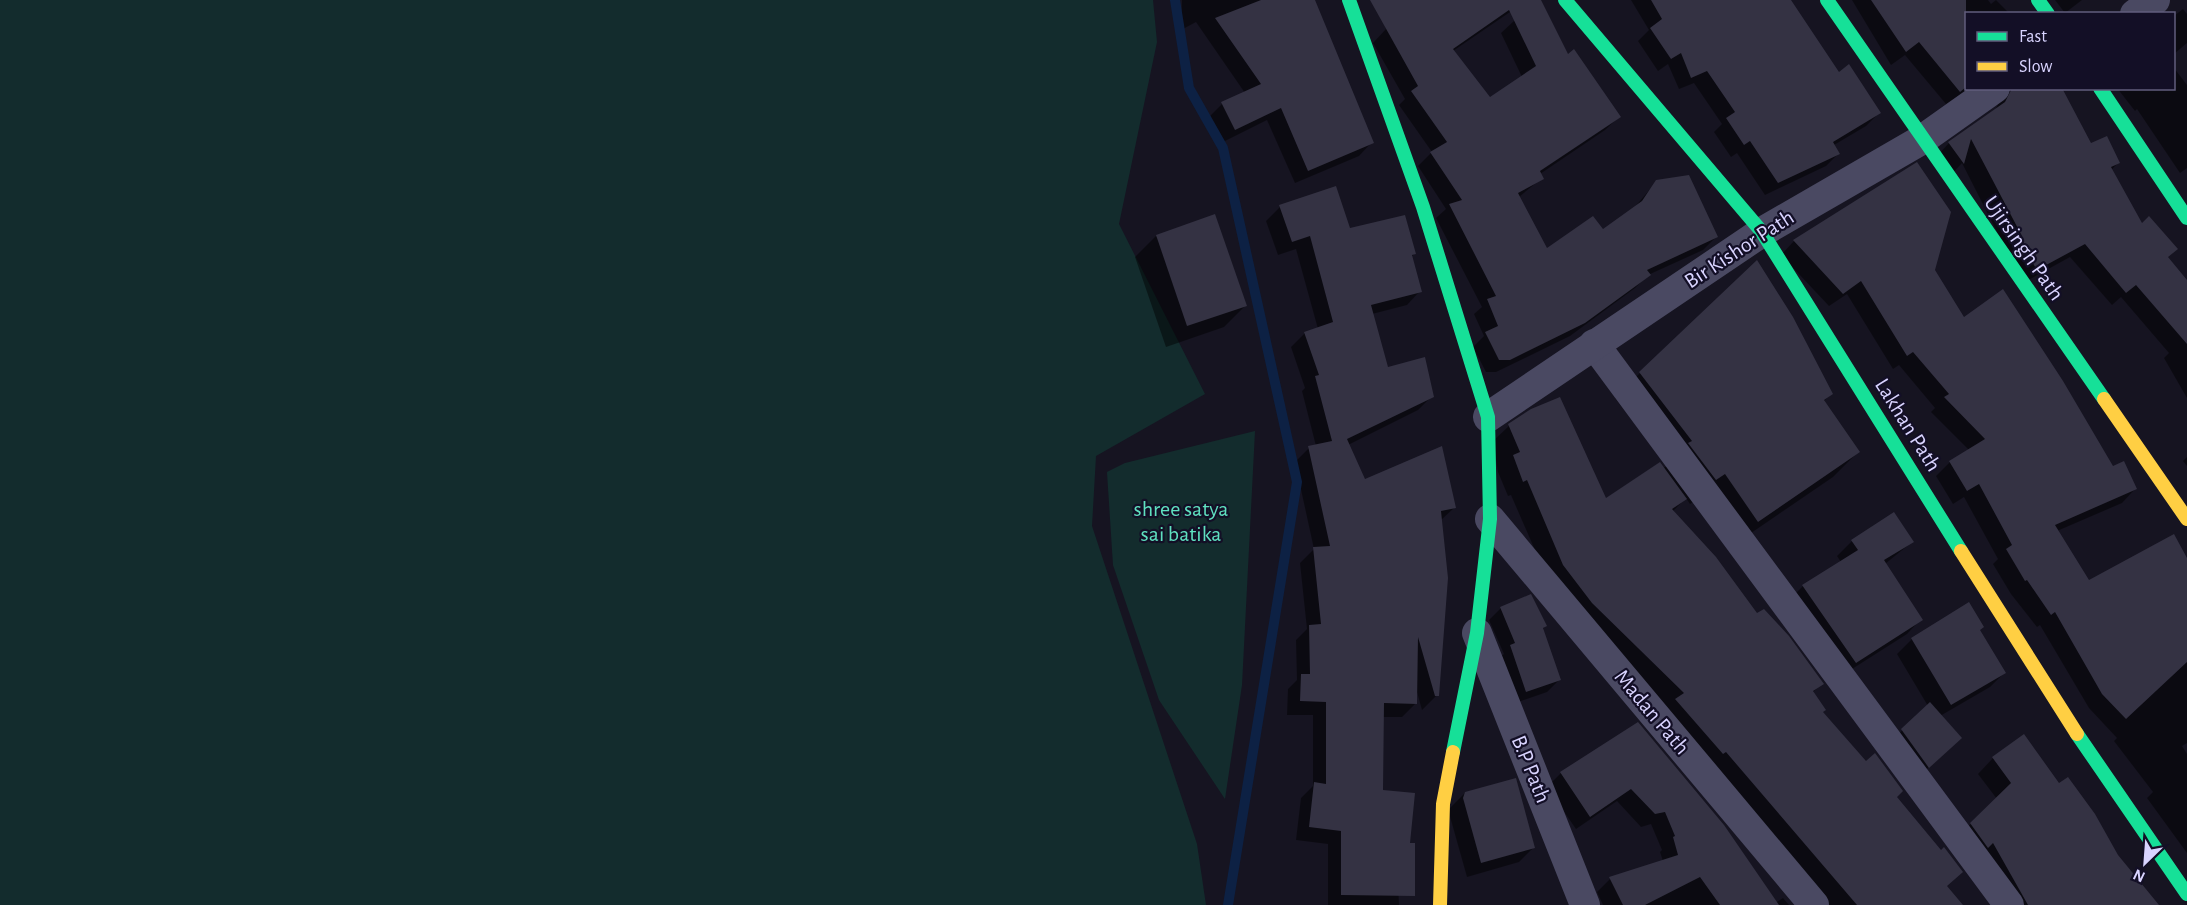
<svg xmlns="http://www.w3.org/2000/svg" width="2187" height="905" font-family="'Alegreya Sans',sans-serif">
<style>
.green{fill:#132c2d}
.shadow{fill:#0007}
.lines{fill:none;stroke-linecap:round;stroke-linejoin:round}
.stream{stroke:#0d2144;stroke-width:10}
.building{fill:#343243;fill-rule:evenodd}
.street{stroke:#4a4962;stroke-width:30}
.fast{stroke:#16e098;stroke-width:14}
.slow{stroke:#ffcf43;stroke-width:14}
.labels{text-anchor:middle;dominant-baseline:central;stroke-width:4.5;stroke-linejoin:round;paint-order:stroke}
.street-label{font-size:22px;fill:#d9d4ff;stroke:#130f26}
.park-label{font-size:22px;fill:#5fe0c0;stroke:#130f26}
</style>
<rect width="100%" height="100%" fill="#161421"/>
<!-- green -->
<g class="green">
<polygon points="0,0 1153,0 1157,42 1119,224 1205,394 1096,456 1092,526 1197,844 1206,905 0,905"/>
<polygon points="1255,431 1242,685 1225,799 1159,700 1113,565 1107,472 1125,463"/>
</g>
<!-- shadow -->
<g class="shadow">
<polygon points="1182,0 1312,0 1372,142 1359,156 1295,183 1267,120 1221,143 1209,117 1222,104 1245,93 1196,22 1181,30"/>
<polygon points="1380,0 1522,0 1510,12 1453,51 1489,99 1522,77 1501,33 1515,20 1567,56 1619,117 1605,130 1540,174 1542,178 1519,197 1546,250 1602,231 1634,208 1657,181 1716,237 1703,250 1648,275 1635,288 1570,336 1496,372 1486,372 1473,347 1484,336 1474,314 1482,307 1436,218 1446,209 1418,166 1432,152 1399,105 1405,99 1373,43 1386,29"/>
<polygon points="1631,0 1790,0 1839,74 1879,113 1866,126 1834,145 1838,154 1826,166 1765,195 1737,153 1731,157 1714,132 1722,124 1694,83 1679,89 1668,64 1658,71 1638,41 1649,30"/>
<polygon points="1852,0 1988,0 1991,4 1996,0 2010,14 1966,14 1966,88 1971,88 1946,104 1905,55 1891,65"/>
<polygon points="2055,0 2082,0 2065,13"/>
<polygon points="2183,9 2187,14 2187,43 2174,54 2174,16"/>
<polygon points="2174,68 2187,85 2187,168 2180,173 2137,109 2135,111 2117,88 2174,88"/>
<polygon points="1991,88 2060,88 2091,145 2118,163 2111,170 2142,225 2187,282 2187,398 2164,358 2169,353 2121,297 2112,305 2070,257 2023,283 1962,163 1949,177 1936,157 1949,143 1995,111 1999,102"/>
<polygon points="1280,207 1414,254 1411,257 1420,291 1407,305 1372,314 1387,369 1432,396 1418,410 1348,445 1365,481 1454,508 1440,521 1437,695 1422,710 1417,692 1416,703 1402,717 1383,717 1382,791 1394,792 1399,905 1328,905 1328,844 1296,840 1301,798 1313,786 1313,715 1287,715 1288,689 1297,680 1296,640 1307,629 1300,563 1314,549 1295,462 1309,448 1316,446 1302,391 1305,388 1291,347 1305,333 1318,329 1296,249 1278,255 1266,221"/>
<polygon points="1156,236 1245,306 1224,327 1166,347 1135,257"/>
<polygon points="1794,241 1934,270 1964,320 2135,489 2122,503 2057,531 2088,582 2187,561 2187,743 2182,746 2187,754 2187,853 2147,798 2153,792 2114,741 2117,738 2089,708 2040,625 2037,627 2011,594 1993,564 1998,559 1964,497 1953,504 1936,476 1950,462 1969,450 1931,412 1935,408 1899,365 1893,369 1847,294 1829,306 1781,255"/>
<polygon points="1640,373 1831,394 1823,402 1858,452 1833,477 1732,546 1699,498 1690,504 1686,498 1672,512 1757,615 1822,683 1812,693 1821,712 1895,797 1946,887 1961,905 1829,905 1710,766 1661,715 1668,708 1576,619 1548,580 1511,495 1508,496 1498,472 1493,441 1509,426 1605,501 1667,466 1615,398"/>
<polygon points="2187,457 2187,466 2183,461"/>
<polygon points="1852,541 1912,542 1885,564 1921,619 1907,634 1841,676 1788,601 1803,586 1841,562 1837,556"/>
<polygon points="1501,608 1545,626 1542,630 1559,680 1547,692 1515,703 1499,658 1504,654 1489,620"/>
<polygon points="1979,630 2004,673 1990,687 1940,716 1945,752 1914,781 1887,745 1928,706 1897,654 1912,639"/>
<polygon points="1638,724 1775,903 1783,898 1789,905 1603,905 1597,892 1610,879 1663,861 1660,852 1662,850 1651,824 1641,827 1617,801 1576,829 1547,787 1561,773"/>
<polygon points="1993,758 2143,905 2004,905 1955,839 1997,799 1978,774"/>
<polygon points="1465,793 1534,847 1519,862 1467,877 1449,813 1450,808"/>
</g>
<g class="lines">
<!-- stream -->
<polyline class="stream" points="1175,0 1189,88 1223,148 1297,482 1228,905"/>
</g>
<!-- building -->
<g class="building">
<polygon points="1261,0 1315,0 1374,143 1308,171 1281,108 1235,130 1221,102 1261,84 1215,18"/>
<path d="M1370 0H1541L1568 54 1574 49 1621 117 1540 171 1544 179 1518 193 1547 248 1593 216 1603 229 1642 201 1656 180 1689 175 1718 237 1647 270 1651 275 1585 323 1510 360H1499L1485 332 1498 326 1487 299 1496 296 1449 204 1462 200 1430 152 1447 142 1411 91 1418 86ZM1509 10 1536 66 1490 97 1453 49Z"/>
<polygon points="1651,0 1791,0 1839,72 1849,64 1881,113 1833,142 1840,154 1778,183 1750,141 1744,145 1726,118 1735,112 1707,71 1691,78 1681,53 1671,59 1650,28 1662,19"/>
<polygon points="1871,0 1966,0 1966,87 1960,92 1919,42 1906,52"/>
<polygon points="2012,88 2062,88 2091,143 2107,136 2120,163 2111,167 2142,223 2149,216 2178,249 2168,257 2187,280 2187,344 2136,285 2126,293 2085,244 2037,270 2019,240 2023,238 1971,139 1964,164 1948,142 2005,102"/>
<polygon points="1917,162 1951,212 1935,270 1964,317 2003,289 2063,381 2113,466 2124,461 2137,489 2055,525 2089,580 2174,534 2187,558 2187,662 2126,719 2102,694 2055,612 2051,615 2027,580 2025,581 2006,549 2012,545 1979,484 1967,491 1949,461 1985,439 1944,397 1949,394 1913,352 1907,356 1861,281 1843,294 1793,240"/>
<polygon points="1336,186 1350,228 1405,215 1416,254 1412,255 1422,292 1371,305 1388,367 1425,357 1434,397 1347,439 1365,479 1442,446 1456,508 1441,511 1448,578 1439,696 1435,696 1418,637 1417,704 1384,703 1383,790 1415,793 1410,843 1415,843 1415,896 1341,895 1341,831 1309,827 1314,782 1326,784 1326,702 1300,701 1301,674 1310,674 1309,625 1321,624 1313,547 1330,546 1308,446 1332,441 1315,376 1319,375 1304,332 1333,322 1310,236 1292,242 1279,205"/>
<polygon points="1215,214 1247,306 1187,326 1156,235"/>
<polygon points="1757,260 1793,317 1833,394 1824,400 1860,452 1758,522 1725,474 1716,480 1688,443 1692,441 1639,372"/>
<polygon points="1560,397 1606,498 1660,462 1687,499 1672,509 1716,557 1757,613 1764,609 1789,636 1824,684 1813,691 1826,710 1823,712 1866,761 1875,753 1903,791 1897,797 1941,850 1944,847 1963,872 1947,886 1963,905 1857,905 1726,752 1723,754 1675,699 1684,693 1592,603 1563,565 1527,480 1523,482 1513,455 1520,452 1508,424 1531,409"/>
<polygon points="1894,512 1914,542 1884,560 1923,620 1856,663 1802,585 1858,550 1851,540"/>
<polygon points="1531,594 1547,626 1543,628 1561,680 1526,692 1510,645 1515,643 1500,607"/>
<polygon points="1969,602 1984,627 1980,630 2006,673 1951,705 1911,638"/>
<polygon points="1930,702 1962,738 1929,768 1901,729"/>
<polygon points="1638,722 1724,825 1779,905 1720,905 1700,877 1645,905 1623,905 1609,877 1678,855 1673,837 1675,836 1665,812 1655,814 1631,789 1590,817 1560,772"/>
<polygon points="2024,734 2059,783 2068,777 2095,814 2118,855 2159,905 2028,905 1993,843 1988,848 1970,823 2011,783 1992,757"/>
<polygon points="1516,778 1535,848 1481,863 1463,798 1465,792"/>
</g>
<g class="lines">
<!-- street -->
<g class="street">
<polyline points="2135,14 2155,0"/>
<polyline points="1594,344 2009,905"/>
<polyline points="1488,417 1762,232 1923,139 1995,88"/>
<polyline points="1490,519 1814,905"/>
<polyline points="1477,633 1585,905"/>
</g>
<!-- fast -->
<g class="fast">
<polyline points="1349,0 1423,207 1488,417 1490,519 1477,633 1453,752"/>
<polyline points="1565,0 1762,232 1961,551"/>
<polyline points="1827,0 2104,399"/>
<polyline points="2038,0 2048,14"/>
<polyline points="2100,88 2187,218"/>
<polyline points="2077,734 2187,894"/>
</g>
<!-- slow -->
<g class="slow">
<polyline points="2104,399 2187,519"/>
<polyline points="1961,551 2077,734"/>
<polyline points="1440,905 1443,804 1453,752"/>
</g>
</g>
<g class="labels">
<!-- street labels -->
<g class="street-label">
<text transform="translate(2024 248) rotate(55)">Ujirsingh Path</text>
<text transform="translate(1739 249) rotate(-33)">Bir Kishor Path</text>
<text transform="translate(1908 425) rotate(58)">Lakhan Path</text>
<text transform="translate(1652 712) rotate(50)">Madan Path</text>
<text transform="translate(1531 769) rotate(68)">B.P Path</text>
</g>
<!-- park labels -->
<g class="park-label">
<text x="1181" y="509">shree satya<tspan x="1181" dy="25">sai batika</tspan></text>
</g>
</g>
<!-- legend -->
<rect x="1965" y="12" width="210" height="78" fill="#130f26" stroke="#625e7d" stroke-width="1.5"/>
<rect x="1977" y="32" width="30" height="9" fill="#16e098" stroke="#625e7d" stroke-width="1.5"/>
<text x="2019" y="42" font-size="18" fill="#d9d4ff">Fast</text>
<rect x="1977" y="62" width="30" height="9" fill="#ffcf43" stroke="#625e7d" stroke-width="1.5"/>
<text x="2019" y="72" font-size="18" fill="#d9d4ff">Slow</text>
<!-- north arrow -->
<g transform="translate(2145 863) rotate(205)" stroke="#130f26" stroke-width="4.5" paint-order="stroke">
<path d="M0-4.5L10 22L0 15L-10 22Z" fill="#d9d4ff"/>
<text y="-9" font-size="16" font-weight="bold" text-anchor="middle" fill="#d9d4ff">N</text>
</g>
</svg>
